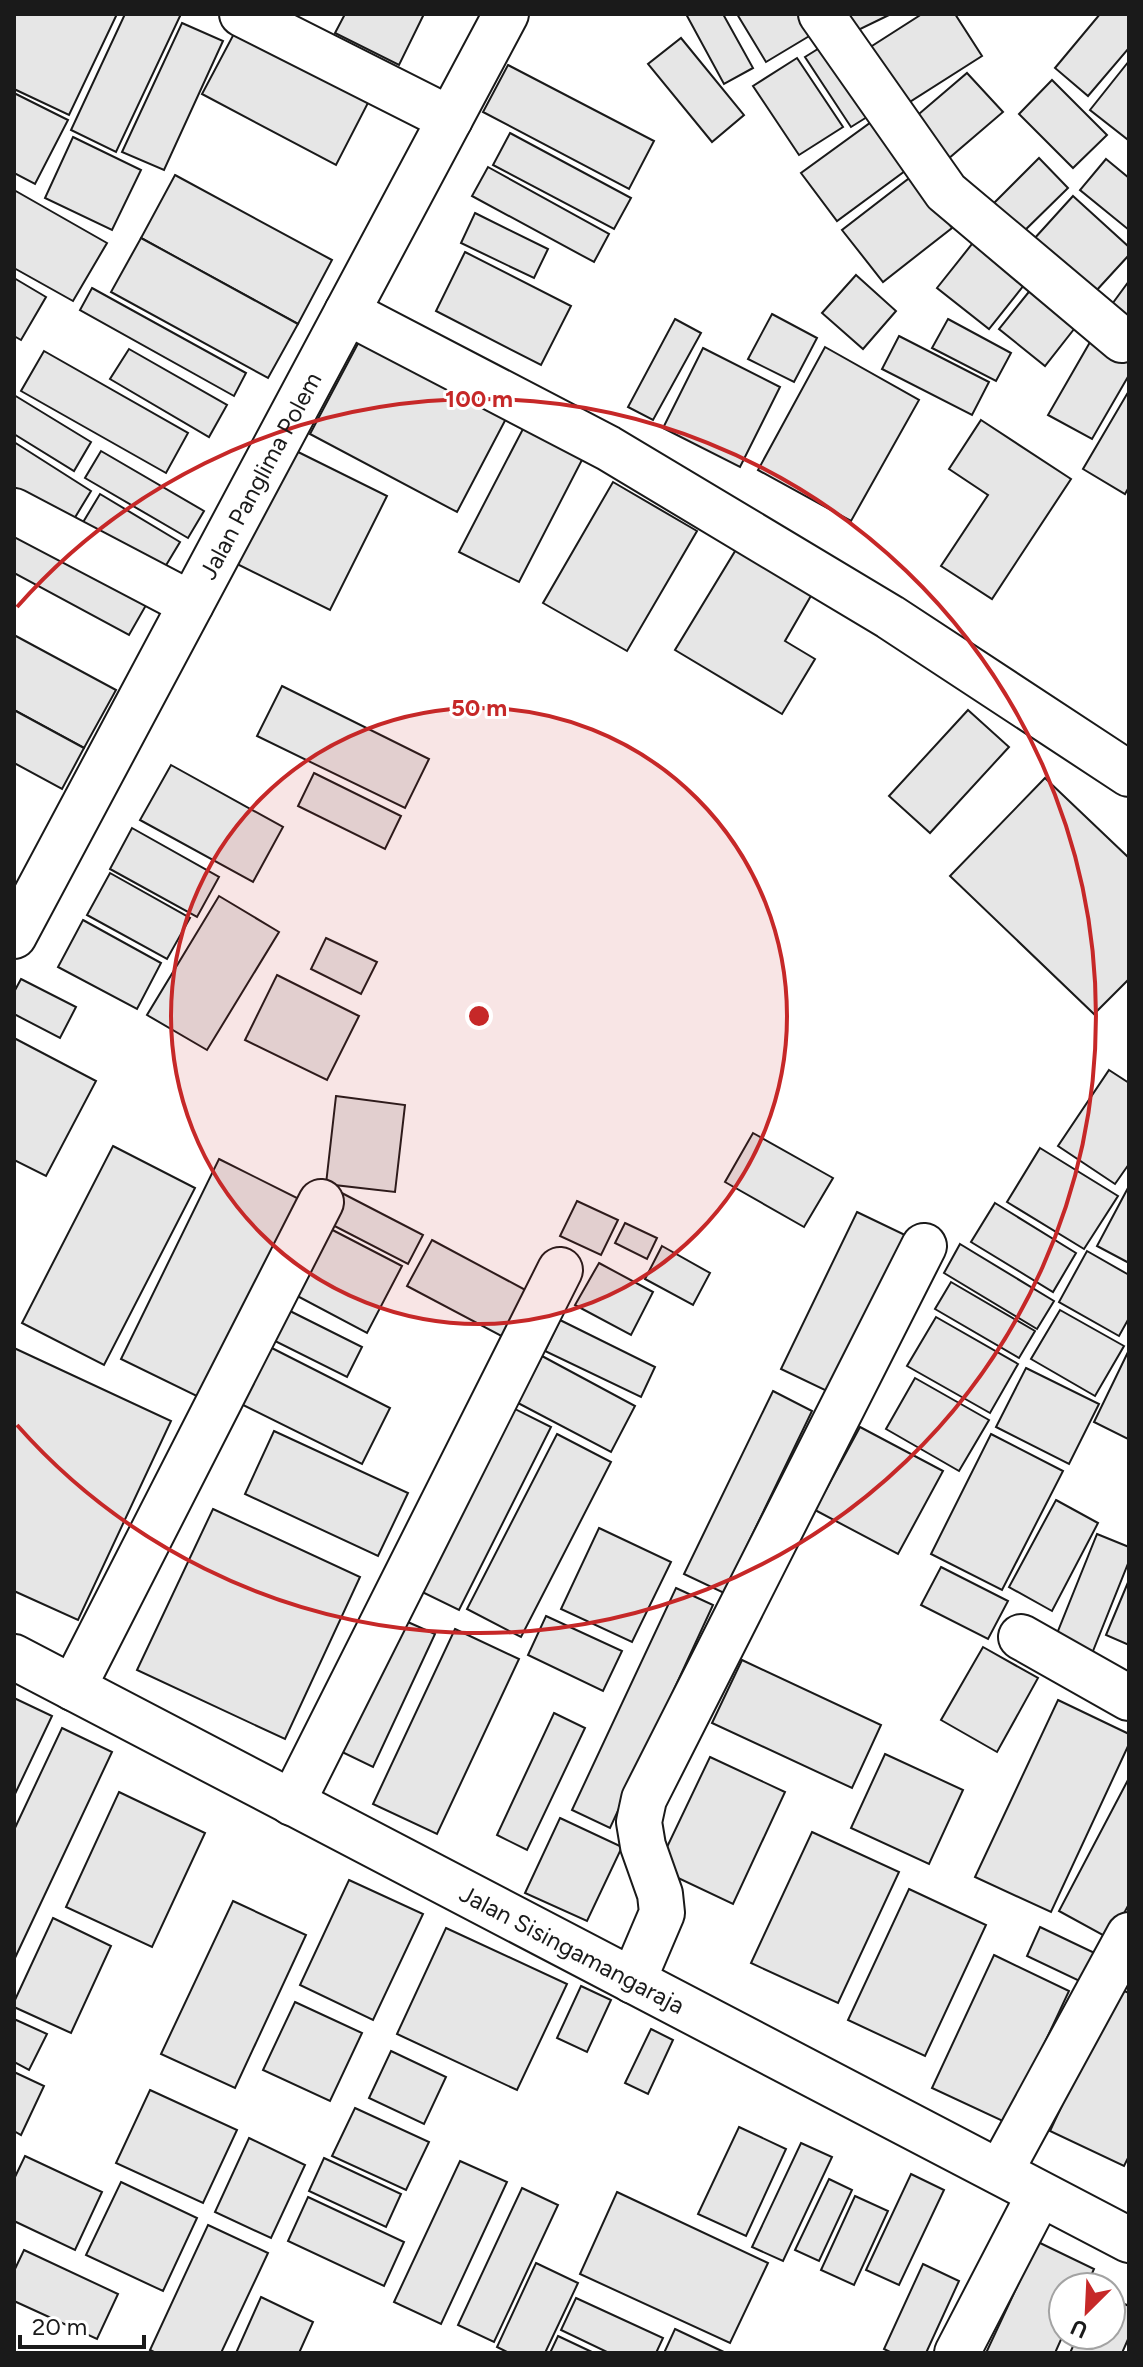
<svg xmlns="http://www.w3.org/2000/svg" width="1143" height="2367" font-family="Figtree,sans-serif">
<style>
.building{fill:#e6e6e6;stroke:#1a1a1a;stroke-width:2}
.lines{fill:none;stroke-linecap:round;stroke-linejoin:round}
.minor-casing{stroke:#1a1a1a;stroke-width:48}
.minor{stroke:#fff;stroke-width:44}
.ring{fill:none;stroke:#c62828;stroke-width:4}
.labels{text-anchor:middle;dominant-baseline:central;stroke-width:6;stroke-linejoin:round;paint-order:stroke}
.street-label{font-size:24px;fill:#1a1a1a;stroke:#fff}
.centre{fill:#c62828;stroke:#fff;stroke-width:4}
.ring-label{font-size:24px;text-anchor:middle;font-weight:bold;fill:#c62828;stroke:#fff;stroke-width:6;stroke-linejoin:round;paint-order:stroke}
</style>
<rect width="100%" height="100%" fill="#fff"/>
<!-- building -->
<g class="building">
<polygon points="14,14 117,14 69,115 14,89"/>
<polygon points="125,14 181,14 116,152 71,130"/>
<polygon points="345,14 424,14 399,65 335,33"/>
<polygon points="686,14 723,14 753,68 724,84"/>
<polygon points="737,14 805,14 816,32 766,62"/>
<polygon points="837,14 891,14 848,35"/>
<polygon points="922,14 955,14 982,56 897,110 861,53"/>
<polygon points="1100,14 1129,14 1129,48 1088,96 1055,68"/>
<polygon points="182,23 223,41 164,170 122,152"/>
<polygon points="237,28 370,99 336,165 202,94"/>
<polygon points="681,38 744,115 712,142 648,64"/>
<polygon points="829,42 875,112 851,127 805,57"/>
<polygon points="797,58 843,127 799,155 753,86"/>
<polygon points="1129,61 1129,138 1127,139 1090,110"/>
<polygon points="508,65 654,141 629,189 483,112"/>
<polygon points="967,73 1003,112 941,165 906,125"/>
<polygon points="1052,80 1107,135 1073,168 1019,114"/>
<polygon points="14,93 68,120 35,184 14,173"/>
<polygon points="874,120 909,168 837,221 801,173"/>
<polygon points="510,133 631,198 614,229 493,165"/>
<polygon points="73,137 141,170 112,230 45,198"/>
<polygon points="1039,158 1068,188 1016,239 987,210"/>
<polygon points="1106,159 1129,178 1129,230 1080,190"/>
<polygon points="488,167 609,234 594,262 472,196"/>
<polygon points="175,175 332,260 298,324 141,238"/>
<polygon points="912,176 952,228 883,282 842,230"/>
<polygon points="14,190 107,243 73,301 14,268"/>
<polygon points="1073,196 1129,247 1129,255 1084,304 1024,250"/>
<polygon points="475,213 548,249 534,278 461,243"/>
<polygon points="141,238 298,324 268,378 111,292"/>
<polygon points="976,239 1028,280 989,329 937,288"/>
<polygon points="465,252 571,306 541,365 436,311"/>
<polygon points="856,275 896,311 863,349 822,313"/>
<polygon points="14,278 46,297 21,340 14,336"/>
<polygon points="1129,281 1129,328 1107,311"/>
<polygon points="92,288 246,373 234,396 80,310"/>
<polygon points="1032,288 1078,324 1045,366 999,329"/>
<polygon points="772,314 817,338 794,382 748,359"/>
<polygon points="675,319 701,333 653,420 628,407"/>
<polygon points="948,319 1011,353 996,381 932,348"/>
<polygon points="362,336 509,413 457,512 310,434"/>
<polygon points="899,336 989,382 972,415 882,369"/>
<polygon points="1093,337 1129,359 1129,375 1092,439 1048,415"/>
<polygon points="825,347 919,400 851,521 758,470"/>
<polygon points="703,348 780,387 740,467 663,428"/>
<polygon points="129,349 227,405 209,437 110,379"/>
<polygon points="44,351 188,433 166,473 21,391"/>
<polygon points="1127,394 1129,396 1129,487 1125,494 1083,469"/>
<polygon points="14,395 91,442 74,471 14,434"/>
<polygon points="981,420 1071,479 992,599 941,566 988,495 949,469"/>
<polygon points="524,427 583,458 519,582 459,552"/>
<polygon points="14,442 91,491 65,534 14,501"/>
<polygon points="284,445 387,496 330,610 227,559"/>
<polygon points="101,451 204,511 188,538 85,478"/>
<polygon points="613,482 697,531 627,651 543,603"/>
<polygon points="100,494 180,542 156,582 76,534"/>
<polygon points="14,528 149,600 129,635 14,573"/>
<polygon points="737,548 812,594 785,641 815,659 782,714 675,650"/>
<polygon points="14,635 116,690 84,748 14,710"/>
<polygon points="282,686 429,759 405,808 257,736"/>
<polygon points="14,710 84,748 62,789 14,763"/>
<polygon points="968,710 1009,747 930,833 889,796"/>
<polygon points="171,765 283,827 253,882 140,820"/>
<polygon points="314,773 401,816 385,849 298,806"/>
<polygon points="1045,778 1129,858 1129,979 1094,1014 950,876"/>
<polygon points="132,828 219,877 197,917 110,869"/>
<polygon points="110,873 190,918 167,959 87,915"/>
<polygon points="219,896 279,932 207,1050 147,1015"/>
<polygon points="83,920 161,963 137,1009 58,967"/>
<polygon points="326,938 377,962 361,994 311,969"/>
<polygon points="277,975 359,1016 327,1080 245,1040"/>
<polygon points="21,979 76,1007 60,1038 14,1014 14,992"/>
<polygon points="14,1038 96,1081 46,1176 14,1160"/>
<polygon points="1109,1070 1129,1083 1129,1164 1115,1184 1058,1146"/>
<polygon points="336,1096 405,1105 395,1192 326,1184"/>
<polygon points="753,1133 833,1178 804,1227 725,1182"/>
<polygon points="113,1146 195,1188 104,1365 22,1323"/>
<polygon points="1040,1148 1118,1196 1084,1249 1007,1202"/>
<polygon points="219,1159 309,1204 211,1403 121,1359"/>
<polygon points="1129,1186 1129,1263 1097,1246"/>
<polygon points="336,1190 423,1235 408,1264 321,1219"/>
<polygon points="577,1201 618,1220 601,1255 560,1236"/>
<polygon points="995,1203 1076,1253 1053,1292 971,1242"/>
<polygon points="857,1212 905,1235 829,1392 781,1369"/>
<polygon points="625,1223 657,1238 647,1259 615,1243"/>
<polygon points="321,1224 402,1266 367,1333 286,1290"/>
<polygon points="432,1240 531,1293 507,1339 407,1286"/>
<polygon points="960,1244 1054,1301 1037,1329 944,1273"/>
<polygon points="662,1246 710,1273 693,1305 645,1279"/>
<polygon points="1087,1251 1129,1275 1129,1318 1119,1336 1059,1302"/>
<polygon points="599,1263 653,1292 631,1335 575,1305"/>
<polygon points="951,1282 1035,1331 1019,1358 935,1309"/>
<polygon points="280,1306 362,1347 347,1377 265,1336"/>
<polygon points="1060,1310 1124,1346 1095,1396 1031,1359"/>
<polygon points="936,1317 1018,1364 990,1413 907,1366"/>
<polygon points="560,1320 655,1367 641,1397 545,1351"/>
<polygon points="262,1343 390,1408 362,1464 233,1400"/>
<polygon points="14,1348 171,1421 78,1620 14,1591"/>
<polygon points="1129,1350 1129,1437 1128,1439 1094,1422"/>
<polygon points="542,1356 635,1406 611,1452 518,1403"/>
<polygon points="1026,1368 1099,1404 1069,1464 996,1427"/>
<polygon points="915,1378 989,1420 959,1471 886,1429"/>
<polygon points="773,1391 812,1411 724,1593 684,1574"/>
<polygon points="505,1404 551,1427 459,1610 414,1588"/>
<polygon points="860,1427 943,1471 898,1554 815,1510"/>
<polygon points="274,1431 408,1493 378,1556 245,1494"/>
<polygon points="557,1434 611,1462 521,1637 467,1609"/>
<polygon points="991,1434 1063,1471 1002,1590 931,1554"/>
<polygon points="1056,1500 1098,1523 1052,1611 1009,1587"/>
<polygon points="213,1509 360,1577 285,1739 137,1670"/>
<polygon points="599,1528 671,1562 632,1642 561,1609"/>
<polygon points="1097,1534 1129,1547 1129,1561 1091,1656 1054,1641"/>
<polygon points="941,1567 1008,1601 988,1639 921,1605"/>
<polygon points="1129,1580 1129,1645 1106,1635"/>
<polygon points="676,1588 713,1605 610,1828 572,1810"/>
<polygon points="546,1616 622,1651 603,1691 528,1655"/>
<polygon points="401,1619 435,1634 373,1767 340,1751"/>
<polygon points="455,1629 519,1659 437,1834 373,1804"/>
<polygon points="983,1647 1038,1678 997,1752 941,1720"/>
<polygon points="742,1660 881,1725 852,1788 712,1723"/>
<polygon points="14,1698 52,1716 14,1796"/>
<polygon points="1058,1700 1129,1734 1129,1744 1051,1912 975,1877"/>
<polygon points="554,1713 585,1728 527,1850 497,1835"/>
<polygon points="62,1728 112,1752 14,1960 14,1830"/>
<polygon points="885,1754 963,1790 929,1864 851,1828"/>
<polygon points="710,1757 785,1792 733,1904 657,1868"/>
<polygon points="1129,1778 1129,1904 1110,1939 1059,1911"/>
<polygon points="119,1792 205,1833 152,1947 66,1907"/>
<polygon points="560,1818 622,1847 587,1921 525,1893"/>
<polygon points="812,1832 899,1872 838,2003 751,1963"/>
<polygon points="349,1880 423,1914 373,2020 300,1985"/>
<polygon points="909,1889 986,1925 925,2056 848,2020"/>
<polygon points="233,1901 306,1935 235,2088 161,2054"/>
<polygon points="53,1918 111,1946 71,2033 14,2007 14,2002"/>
<polygon points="1040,1927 1103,1957 1090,1986 1027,1956"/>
<polygon points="446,1928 567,1984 517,2090 397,2034"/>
<polygon points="994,1955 1069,1991 1007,2123 932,2088"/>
<polygon points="581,1986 611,2000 587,2052 557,2038"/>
<polygon points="1117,1988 1129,1993 1129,2156 1124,2166 1050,2131"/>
<polygon points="295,2002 362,2033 330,2101 263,2070"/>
<polygon points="14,2019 47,2034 29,2070 14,2062"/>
<polygon points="651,2029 673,2040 648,2094 625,2083"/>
<polygon points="391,2051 446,2077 424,2124 369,2098"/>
<polygon points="14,2072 44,2086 21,2135 14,2131"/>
<polygon points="150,2090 237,2130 203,2203 116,2163"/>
<polygon points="355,2108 429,2142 406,2190 332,2156"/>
<polygon points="739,2127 786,2149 746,2236 698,2214"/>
<polygon points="249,2138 305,2165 271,2238 215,2212"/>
<polygon points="801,2143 832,2157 783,2261 752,2247"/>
<polygon points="25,2156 102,2192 75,2250 14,2221 14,2179"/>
<polygon points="324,2158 401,2194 386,2227 309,2191"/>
<polygon points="460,2161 507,2182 441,2324 394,2302"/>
<polygon points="911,2174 944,2190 899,2285 866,2270"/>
<polygon points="829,2179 852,2190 819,2261 795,2250"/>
<polygon points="121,2182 197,2218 163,2291 86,2255"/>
<polygon points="522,2188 558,2205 494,2342 458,2325"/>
<polygon points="617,2192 768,2263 730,2343 580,2274"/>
<polygon points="855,2196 888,2211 854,2285 821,2270"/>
<polygon points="308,2197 404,2242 384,2286 288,2241"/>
<polygon points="208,2225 268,2253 221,2353 156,2353 150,2350"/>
<polygon points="1038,2242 1094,2269 1086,2287 1063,2287 1063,2335 1055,2353 986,2353"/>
<polygon points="24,2250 118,2294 97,2339 14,2301 14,2271"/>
<polygon points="536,2263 578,2283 545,2353 509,2353 497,2347"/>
<polygon points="923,2264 959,2281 926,2353 892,2353 884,2349"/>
<polygon points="261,2297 313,2322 299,2353 236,2353"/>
<polygon points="576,2298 663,2338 656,2353 609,2353 561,2330"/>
<polygon points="1111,2298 1129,2306 1129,2337 1122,2353 1070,2353 1078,2335 1111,2335"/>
<polygon points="675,2329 726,2353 664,2353"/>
<polygon points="558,2336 594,2353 550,2353"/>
</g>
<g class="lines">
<defs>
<g id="minor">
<polyline points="242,14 450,119"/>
<polyline points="821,14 946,192 1122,340"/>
<polyline points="347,312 608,448 890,617 1129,774"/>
<polyline points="14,511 191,604"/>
<path id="s1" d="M14 936 506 14"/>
<polyline points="1021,1637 1129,1698"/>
<path id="s2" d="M14 1657 1129 2240"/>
<polyline points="73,1688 321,1202"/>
<polyline points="292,1803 560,1270"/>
<polyline points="633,1981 662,1913 660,1894 643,1846 639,1822 644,1799 924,1246"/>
<polyline points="1000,2172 1129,1935"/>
<polyline points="957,2353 1039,2195"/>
</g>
</defs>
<!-- minor casing -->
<use href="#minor" class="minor-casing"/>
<!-- minor -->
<use href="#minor" class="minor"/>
</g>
<!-- distance rings -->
<circle cx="479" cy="1016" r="308" fill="#c62828" fill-opacity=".12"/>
<g class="ring">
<circle cx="479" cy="1016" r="308"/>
<path d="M17 607A617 617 0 1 1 17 1425"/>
</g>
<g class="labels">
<!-- street labels -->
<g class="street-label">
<text stroke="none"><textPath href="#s1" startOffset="522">Jalan Panglima Polem</textPath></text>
<text stroke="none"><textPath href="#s2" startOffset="630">Jalan Sisingamangaraja</textPath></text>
</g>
</g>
<circle cx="479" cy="1016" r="12" class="centre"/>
<g class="ring-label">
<text x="479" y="407">100 m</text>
<text x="479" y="716">50 m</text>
</g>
<!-- border -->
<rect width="1143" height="2367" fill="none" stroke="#1a1a1a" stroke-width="32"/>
<!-- north arrow -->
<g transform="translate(1087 2311) rotate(204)"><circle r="38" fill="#ffffff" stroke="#a3a3a3" stroke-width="2"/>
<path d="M0-6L14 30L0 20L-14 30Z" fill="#c62828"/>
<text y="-12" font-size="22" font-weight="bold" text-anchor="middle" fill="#1a1a1a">U</text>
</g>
<!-- scale -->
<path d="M20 2335v12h124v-12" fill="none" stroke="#1a1a1a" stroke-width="4"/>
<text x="32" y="2335" font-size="24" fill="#1a1a1a" stroke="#ffffff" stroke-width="6" paint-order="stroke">20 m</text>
</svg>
